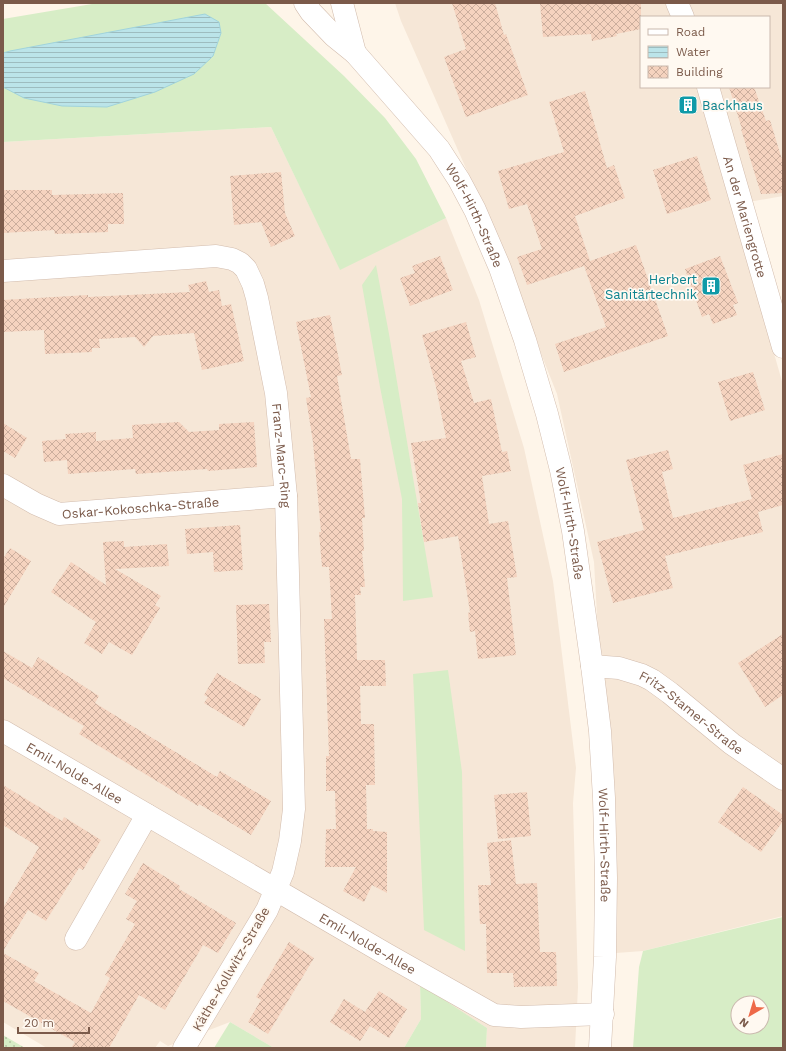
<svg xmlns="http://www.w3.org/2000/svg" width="786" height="1051" font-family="'Work Sans',sans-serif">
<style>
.residential{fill:#f6e7d7;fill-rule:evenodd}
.grass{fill:#d7edc6;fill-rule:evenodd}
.park{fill:url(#park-dots)}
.water{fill:url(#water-rules);stroke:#a1d4dc}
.building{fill:url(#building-cross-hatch)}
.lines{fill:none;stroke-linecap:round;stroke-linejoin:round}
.minor-casing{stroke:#d2bcad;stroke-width:23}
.minor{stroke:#fff;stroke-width:22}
.labels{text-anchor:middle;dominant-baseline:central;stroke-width:3.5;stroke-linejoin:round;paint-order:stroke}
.culture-label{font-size:13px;fill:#0d838f;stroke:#fff9f1;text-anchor:start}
.street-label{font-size:13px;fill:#7b5a4a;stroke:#fff9f1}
</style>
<defs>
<pattern id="park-dots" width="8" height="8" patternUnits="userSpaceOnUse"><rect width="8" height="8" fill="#d7edc6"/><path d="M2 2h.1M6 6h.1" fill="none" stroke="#b3c3a3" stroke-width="1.8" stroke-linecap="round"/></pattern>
<pattern id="water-rules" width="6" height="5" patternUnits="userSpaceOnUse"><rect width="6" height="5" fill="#bbe4e9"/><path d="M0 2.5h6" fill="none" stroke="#9dbcbf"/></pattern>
<pattern id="building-cross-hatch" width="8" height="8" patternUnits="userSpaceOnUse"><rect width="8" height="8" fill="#f5d3bf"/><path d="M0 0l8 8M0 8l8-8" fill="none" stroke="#cbae9d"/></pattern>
</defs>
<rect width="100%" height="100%" fill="#fef5e9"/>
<!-- residential -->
<g class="residential">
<path d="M395 3H783V196L732 205 783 385V916L643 951 616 953 594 562 557 394 483 207 401 21ZM641 17H769V87H641Z"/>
<polygon points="271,127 340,269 446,218 479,300 524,448 553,581 576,768 573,803 578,987 575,1048 486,1048 487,1028 420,985 421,1019 404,1048 274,1048 230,1022 168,1046 160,1041 155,1048 47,1048 3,1022 3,142"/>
</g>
<!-- grass -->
<g class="grass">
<polygon points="98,3 265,3 344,76 385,118 416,159 446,218 340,270 271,127 3,142 3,19"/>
<polygon points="376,265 389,334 433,597 403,601 402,499 380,387 362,285"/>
<polygon points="448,670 462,772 465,951 424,930 413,674"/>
<path d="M783 917V1048H633L639 967 643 951ZM738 1003H762V1027H738Z"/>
<polygon points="420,984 487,1028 486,1048 404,1048 421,1019"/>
<polygon points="230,1022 274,1048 214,1048"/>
</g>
<!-- park -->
<polygon class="park" points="3,1035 25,1048 3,1048"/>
<!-- water -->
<polygon class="water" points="205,14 219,22 221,33 213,56 194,74 155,92 107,107 62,106 24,98 3,87 3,53 10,51"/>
<!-- building -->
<g class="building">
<polygon points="452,3 495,3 504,35 506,34 528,95 466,117 444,57 466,49"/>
<polygon points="540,3 641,3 641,29 616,34 617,36 592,41 591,34 543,37"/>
<polygon points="729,87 754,87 766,121 770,120 783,163 783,193 761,194 741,129 742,129"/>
<polygon points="585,91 607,168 614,165 625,198 575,216 590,261 636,245 668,336 564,372 555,344 606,327 584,266 527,285 517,257 542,249 527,204 509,209 498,171 564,152 549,102"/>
<polygon points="697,156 711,200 667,214 653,170"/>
<polygon points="281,172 285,213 295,236 271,247 261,222 234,225 230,176"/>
<polygon points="3,190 52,190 52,195 123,193 124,224 108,224 108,232 55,234 54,230 3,233"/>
<polygon points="440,256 453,290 410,306 400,278 415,273 412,266"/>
<polygon points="720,256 738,303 733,305 737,315 713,324 709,314 702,317 685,269"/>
<polygon points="206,281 209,292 219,290 222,306 231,304 244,361 202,370 194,333 153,336 144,347 135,337 99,339 100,348 92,348 92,352 45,354 44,330 3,332 3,300 88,295 88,297 190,292 188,285"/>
<polygon points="330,315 342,375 337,376 351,459 360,459 365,518 362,518 364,551 362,551 365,587 360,587 361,595 355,595 357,660 385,660 386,686 360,686 361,724 374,724 375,785 366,785 367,829 373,829 373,831 387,832 387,893 372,885 364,902 343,891 356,867 325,867 326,829 336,829 335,791 326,791 326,756 329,756 324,619 332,619 329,567 322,567 319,532 321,532 313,442 306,398 311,397 296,322"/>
<polygon points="466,322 476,357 461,361 474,403 491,399 502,452 507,451 511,471 482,476 489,524 508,521 517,577 507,578 516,655 478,659 475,631 470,632 468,613 470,612 458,536 424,542 418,503 421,503 411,443 446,438 436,387 422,335"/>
<polygon points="753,372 765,410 730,421 718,382"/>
<polygon points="179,422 189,432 219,430 219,424 254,422 257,467 208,471 207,469 136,474 135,469 68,474 67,460 44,462 42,441 66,439 65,434 96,432 96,441 133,438 132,425"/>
<polygon points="3,423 27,438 15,458 3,451"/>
<polygon points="668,450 673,469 662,472 673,518 752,499 743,465 783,454 783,505 758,512 763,532 665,556 673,588 613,603 597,542 644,530 626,460"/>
<polygon points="240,525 243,570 214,572 213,552 187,554 185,529"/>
<polygon points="124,541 124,547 167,544 169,566 115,569 161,596 155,605 160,608 132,655 109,642 102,654 84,643 96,622 51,592 71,562 106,585 103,542"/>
<polygon points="10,548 31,561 3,608 3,559"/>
<polygon points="269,604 271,642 264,642 265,663 238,664 236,605"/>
<polygon points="783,634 783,695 765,707 738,663"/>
<polygon points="3,651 32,668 38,657 99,696 95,703 134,727 217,777 220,771 271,801 251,835 199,804 198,806 79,734 84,726 3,678"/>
<polygon points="217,673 261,699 244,727 204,703 208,697 204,695"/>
<polygon points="3,785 62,821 64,817 101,840 83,870 79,868 46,921 28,910 3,951 3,908 39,847 3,825"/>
<polygon points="743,787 783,815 783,821 761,852 718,822"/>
<polygon points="527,792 531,836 498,839 494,795"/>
<polygon points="511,840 516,884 537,883 540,952 556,952 557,986 514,987 513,973 487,973 486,924 480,924 478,885 491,885 487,843"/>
<polygon points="143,863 180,886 179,889 236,923 218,953 203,945 165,1010 139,995 109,1048 71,1048 75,1042 3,1001 3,953 39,973 34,981 91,1013 110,978 105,975 135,924 126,919 137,901 125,894"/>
<polygon points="289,942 314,958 268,1034 248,1022 261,1000 256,997"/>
<polygon points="379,991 407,1009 389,1038 370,1026 360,1041 330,1022 344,999 365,1012"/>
</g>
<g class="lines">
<defs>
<g id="minor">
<path id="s1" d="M305 3 311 12 334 36 355 53 439 149 459 180 475 210 500 268 525 340 547 414 561 470 573 531 592 666 600 731 604 798 606 878 605 957 600 1048"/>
<polyline points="342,3 355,53"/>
<polyline points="677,3 683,17"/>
<path id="s2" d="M708 87 783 347"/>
<path id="s3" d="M3 271 216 256 232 259 240 263 246 269 253 284 257 298 276 393 286 496 294 809 290 841 283 872 267 910 184 1048"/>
<path id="s4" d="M3 485 36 504 59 514 286 496"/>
<path id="s5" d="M592 666 619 668 642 675 652 680 670 693 732 744 783 779"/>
<path id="s6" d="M3 731 386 954 494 1015 521 1017 603 1014"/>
<polyline points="76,939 147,815"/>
</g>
</defs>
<!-- minor casing -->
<use href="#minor" class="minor-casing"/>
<!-- minor -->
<use href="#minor" class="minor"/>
</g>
<!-- icons -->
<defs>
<symbol id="building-square" viewBox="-11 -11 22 22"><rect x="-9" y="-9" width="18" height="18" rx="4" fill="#0f9aa8" stroke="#fff9f1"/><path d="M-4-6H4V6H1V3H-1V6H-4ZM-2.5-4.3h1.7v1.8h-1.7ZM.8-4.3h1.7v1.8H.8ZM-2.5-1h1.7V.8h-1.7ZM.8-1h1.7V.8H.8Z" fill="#fff"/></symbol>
</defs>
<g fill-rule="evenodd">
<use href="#building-square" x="677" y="94" width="22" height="22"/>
<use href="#building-square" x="700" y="275" width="22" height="22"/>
</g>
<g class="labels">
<!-- culture labels -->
<g class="culture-label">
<text x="702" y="105">Backhaus</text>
<text x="697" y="279" text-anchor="end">Herbert<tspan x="697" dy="15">Sanitärtechnik</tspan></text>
</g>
<!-- street labels -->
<g class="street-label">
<text stroke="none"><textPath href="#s1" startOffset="274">Wolf-Hirth-Straße</textPath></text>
<text stroke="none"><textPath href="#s2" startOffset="135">An der Mariengrotte</textPath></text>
<text stroke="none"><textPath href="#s3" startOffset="438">Franz-Marc-Ring</textPath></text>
<text stroke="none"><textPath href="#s4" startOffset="145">Oskar-Kokoschka-Straße</textPath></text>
<text stroke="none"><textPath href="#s1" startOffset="598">Wolf-Hirth-Straße</textPath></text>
<text stroke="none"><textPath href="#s5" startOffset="113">Fritz-Stamer-Straße</textPath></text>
<text stroke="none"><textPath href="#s6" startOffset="83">Emil-Nolde-Allee</textPath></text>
<text stroke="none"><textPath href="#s1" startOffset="922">Wolf-Hirth-Straße</textPath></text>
<text stroke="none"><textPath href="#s6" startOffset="422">Emil-Nolde-Allee</textPath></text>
<text transform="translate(231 969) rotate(-60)">Käthe-Kollwitz-Straße</text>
</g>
</g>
<!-- border -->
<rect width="786" height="1051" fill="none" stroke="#7b5a4a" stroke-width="8"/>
<!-- legend -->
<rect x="640" y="16" width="130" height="72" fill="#fff9f1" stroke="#cab9ae"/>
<rect x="648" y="29" width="20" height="6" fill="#ffffff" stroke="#cab9ae"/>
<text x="676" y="36" font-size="12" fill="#7b5a4a">Road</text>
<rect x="648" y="46" width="20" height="12" fill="url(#water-rules)" stroke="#cab9ae"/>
<text x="676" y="56" font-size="12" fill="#7b5a4a">Water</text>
<rect x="648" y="66" width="20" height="12" fill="url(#building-cross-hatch)" stroke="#cab9ae"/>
<text x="676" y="76" font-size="12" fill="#7b5a4a">Building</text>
<!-- north arrow -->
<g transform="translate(750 1015) rotate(218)"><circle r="19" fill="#fff9f1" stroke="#cab9ae"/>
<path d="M0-3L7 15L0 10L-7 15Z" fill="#ee6948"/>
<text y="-6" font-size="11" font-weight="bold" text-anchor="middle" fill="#7b5a4a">N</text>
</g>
<!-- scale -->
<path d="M18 1027v6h71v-6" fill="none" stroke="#7b5a4a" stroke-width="2"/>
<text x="24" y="1027" font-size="12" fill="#7b5a4a" stroke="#fff9f1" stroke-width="3" paint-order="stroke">20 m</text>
</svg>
